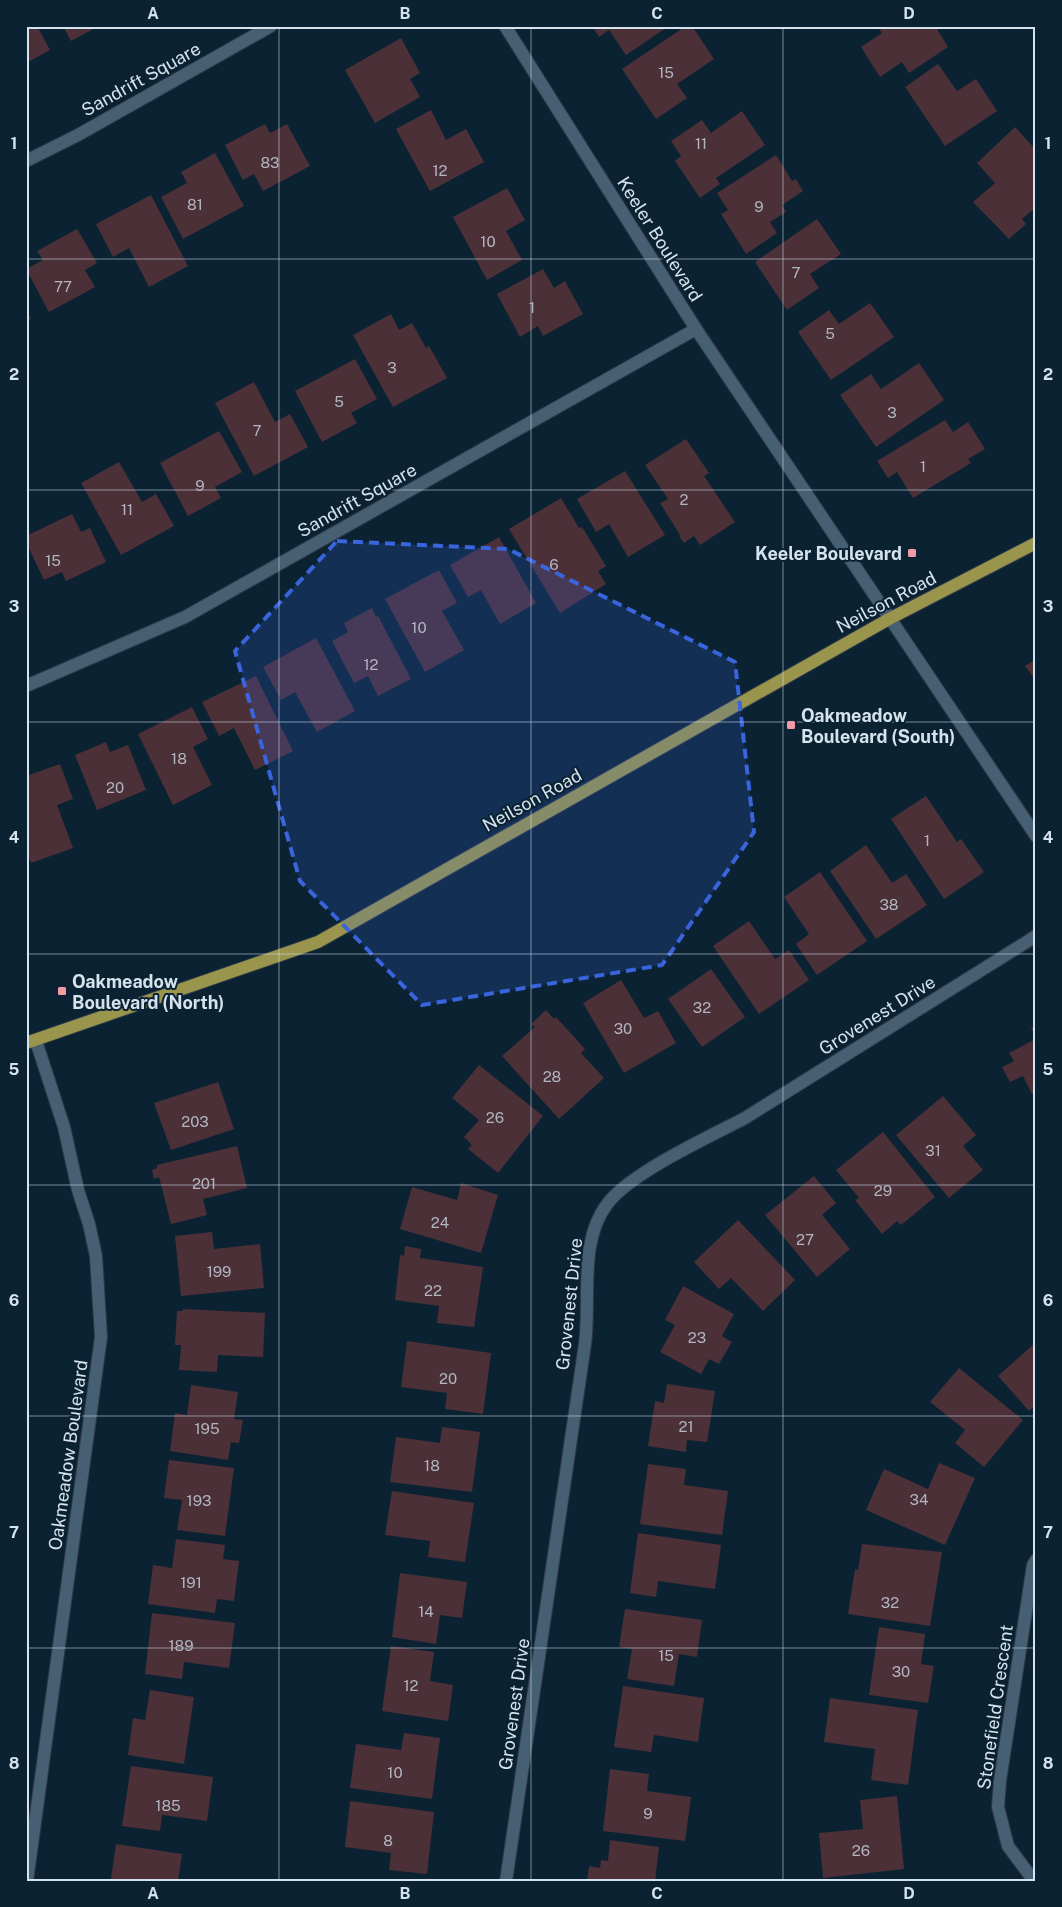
<svg xmlns="http://www.w3.org/2000/svg" width="1062" height="1907" font-family="'Public Sans',sans-serif">
<style>
.building{fill:#4b3038}
.lines{fill:none;stroke-linecap:round;stroke-linejoin:round}
.minor-casing{stroke:#2f3a48;stroke-width:14}
.major-casing{stroke:#2f3a48;stroke-width:14}
.minor{stroke:#475f72;stroke-width:12}
.major{stroke:#9a954c;stroke-width:12}
.marked{fill:#3964db;fill-opacity:0.2;stroke:#3964db;stroke-width:4;stroke-dasharray:10 6;stroke-linejoin:round}
.grid{fill:none;stroke:#d5e3ee;stroke-width:1;stroke-opacity:0.55}
.poi-dot{fill:#f39aa7;stroke:#0b2232;stroke-width:2}
.labels{text-anchor:middle;dominant-baseline:central;stroke-width:4;stroke-linejoin:round;paint-order:stroke}
.number-label{font-size:15px;fill:#b2b6c0}
.street-label{font-size:18px;fill:#d5e3ee;stroke:#0b2232}
.poi-label{font-size:18px;font-weight:bold;fill:#d5e3ee;stroke:#0b2232;text-anchor:start}
.neatline{fill:none;stroke:#d5e3ee;stroke-width:2}
.grid-label{font-size:16px;text-anchor:middle;font-weight:bold;fill:#d5e3ee}
</style>
<rect width="100%" height="100%" fill="#0b2232"/>
<!-- building -->
<g class="building">
<polygon points="26,26 37,26 50,50 26,63"/>
<polygon points="63,26 99,26 71,41"/>
<polygon points="592,26 665,26 666,28 626,55 609,30 599,37"/>
<polygon points="686,26 692,26 714,59 677,84 687,98 656,119 622,69"/>
<polygon points="877,26 935,26 948,47 909,73 902,62 880,77 861,47 882,33"/>
<polygon points="401,38 420,73 410,79 420,97 375,123 345,70"/>
<polygon points="938,64 957,91 976,79 997,111 945,146 905,87"/>
<polygon points="431,110 446,140 466,129 484,162 430,191 396,129"/>
<polygon points="742,111 765,145 716,178 720,184 700,198 675,161 681,156 671,141 702,120 711,133"/>
<polygon points="265,124 270,133 287,124 310,166 263,191 254,174 243,180 225,145"/>
<polygon points="1015,127 1036,150 1036,207 1022,219 1026,224 1009,239 973,202 995,183 977,163"/>
<polygon points="215,153 244,206 183,239 161,197 187,183 181,172"/>
<polygon points="776,155 792,181 796,179 803,191 782,205 786,212 770,222 777,233 746,254 721,214 728,210 717,193"/>
<polygon points="507,188 525,220 506,231 522,260 487,280 453,217"/>
<polygon points="151,195 188,266 149,287 129,248 113,257 96,224"/>
<polygon points="817,219 841,254 810,274 819,288 787,310 755,262"/>
<polygon points="77,229 97,263 85,270 95,287 49,312 26,269 43,260 37,251"/>
<polygon points="543,269 554,288 565,281 583,314 543,336 538,326 520,337 497,294"/>
<polygon points="870,303 894,337 831,380 798,332 829,310 839,324"/>
<polygon points="26,308 31,319 26,321"/>
<polygon points="391,314 399,330 412,323 426,348 429,346 447,378 393,407 353,335"/>
<polygon points="355,359 377,399 351,413 357,423 322,442 295,391"/>
<polygon points="919,363 944,400 876,447 840,395 871,374 881,389"/>
<polygon points="254,382 275,422 290,414 308,447 254,476 215,403"/>
<polygon points="945,420 953,432 968,422 985,449 968,459 971,463 913,498 897,472 888,478 877,461"/>
<polygon points="219,431 242,472 215,487 221,498 188,516 160,463"/>
<polygon points="686,439 709,473 704,476 735,522 700,545 694,536 684,543 679,536 680,535 660,503 668,499 645,465"/>
<polygon points="119,462 142,502 156,494 174,526 121,555 81,483"/>
<polygon points="625,471 665,535 628,557 609,524 596,532 577,499"/>
<polygon points="561,498 579,528 582,527 606,566 598,571 606,584 560,613 509,529"/>
<polygon points="72,514 81,532 90,528 106,562 66,581 62,572 44,580 26,542 26,536"/>
<polygon points="499,537 536,603 500,624 481,590 468,597 450,565"/>
<polygon points="439,570 457,603 442,611 464,650 425,672 385,599"/>
<polygon points="372,608 376,617 378,616 411,679 378,696 368,676 354,683 332,641 348,632 344,623"/>
<polygon points="316,638 355,711 317,732 295,692 281,700 263,667"/>
<polygon points="1036,659 1036,681 1025,666"/>
<polygon points="256,676 293,751 255,770 234,728 219,736 202,702"/>
<polygon points="192,707 208,739 193,747 212,785 173,805 138,734"/>
<polygon points="106,742 110,752 128,745 146,790 97,810 75,755"/>
<polygon points="60,764 73,799 57,805 73,848 31,863 26,850 26,776"/>
<polygon points="926,796 957,842 961,839 984,872 944,899 891,819"/>
<polygon points="866,845 892,883 906,874 927,905 876,939 830,871"/>
<polygon points="820,872 867,941 817,975 796,944 809,934 784,897"/>
<polygon points="749,921 775,959 789,950 809,980 759,1014 713,946"/>
<polygon points="711,969 745,1017 702,1047 668,999"/>
<polygon points="621,980 644,1018 658,1011 676,1043 624,1073 583,1003"/>
<polygon points="546,1010 554,1019 556,1017 585,1049 581,1053 604,1078 559,1119 502,1056 535,1027 531,1024"/>
<polygon points="1036,1026 1036,1037 1031,1028"/>
<polygon points="1036,1039 1036,1093 1032,1094 1023,1076 1010,1082 1002,1067 1014,1061 1009,1053"/>
<polygon points="479,1065 543,1116 498,1173 468,1149 472,1145 464,1137 479,1120 452,1098"/>
<polygon points="218,1082 234,1129 171,1150 154,1103"/>
<polygon points="943,1096 976,1135 963,1146 983,1170 949,1198 896,1135"/>
<polygon points="883,1132 935,1197 901,1225 897,1221 882,1234 855,1200 859,1198 836,1170"/>
<polygon points="237,1146 247,1188 203,1199 207,1215 171,1224 159,1177 154,1179 152,1170 157,1168 157,1165"/>
<polygon points="814,1176 836,1203 822,1215 850,1249 817,1277 765,1215"/>
<polygon points="461,1183 498,1195 481,1253 400,1229 412,1187 457,1200"/>
<polygon points="738,1220 795,1280 763,1311 731,1278 719,1289 694,1262"/>
<polygon points="212,1232 214,1249 260,1244 264,1288 181,1296 175,1236"/>
<polygon points="405,1246 421,1249 420,1258 483,1267 474,1327 437,1323 439,1306 395,1300 400,1255 404,1256"/>
<polygon points="683,1286 734,1314 722,1336 732,1342 719,1364 709,1359 701,1374 660,1352 675,1325 665,1320"/>
<polygon points="182,1309 265,1313 263,1357 218,1355 217,1372 179,1370 181,1345 175,1345 177,1311 183,1311"/>
<polygon points="407,1341 491,1353 483,1414 445,1409 447,1393 401,1387"/>
<polygon points="1036,1342 1036,1405 1029,1411 998,1376"/>
<polygon points="959,1368 1023,1420 984,1467 955,1443 965,1430 930,1402"/>
<polygon points="667,1384 715,1391 707,1442 687,1440 686,1452 648,1446 655,1401 664,1403"/>
<polygon points="191,1385 238,1392 234,1419 243,1420 239,1443 231,1442 228,1460 170,1451 175,1413 187,1415"/>
<polygon points="442,1427 480,1432 472,1492 390,1482 396,1437 440,1443"/>
<polygon points="169,1460 234,1468 225,1536 177,1530 182,1500 164,1498"/>
<polygon points="939,1463 975,1478 945,1545 866,1510 884,1469 928,1489"/>
<polygon points="648,1464 686,1469 684,1485 728,1491 722,1535 640,1524"/>
<polygon points="392,1491 474,1503 465,1562 428,1557 430,1541 385,1535"/>
<polygon points="638,1533 721,1545 715,1589 658,1581 656,1597 630,1593"/>
<polygon points="176,1539 225,1545 223,1559 239,1561 234,1601 217,1599 215,1613 148,1604 153,1565 172,1568"/>
<polygon points="862,1544 942,1552 930,1626 848,1614 855,1569 858,1570"/>
<polygon points="400,1573 467,1582 462,1618 440,1615 436,1644 392,1637"/>
<polygon points="625,1609 702,1620 697,1657 679,1654 674,1686 627,1679 632,1649 619,1647"/>
<polygon points="152,1613 235,1623 229,1668 184,1662 182,1679 145,1674"/>
<polygon points="879,1627 925,1634 921,1664 934,1666 928,1703 869,1695"/>
<polygon points="391,1646 434,1652 430,1681 453,1685 448,1721 382,1711"/>
<polygon points="623,1686 704,1698 698,1742 654,1735 651,1752 614,1747"/>
<polygon points="150,1690 194,1697 184,1764 128,1755 133,1718 145,1720"/>
<polygon points="830,1698 918,1710 908,1785 871,1780 875,1749 824,1742"/>
<polygon points="404,1733 440,1738 432,1799 350,1788 356,1744 401,1750"/>
<polygon points="131,1766 213,1777 207,1821 162,1815 160,1831 122,1826"/>
<polygon points="610,1769 649,1774 647,1791 691,1797 685,1841 603,1831"/>
<polygon points="897,1796 904,1869 823,1878 819,1833 863,1829 860,1800"/>
<polygon points="350,1801 434,1812 427,1874 389,1870 391,1853 345,1847"/>
<polygon points="610,1840 659,1847 655,1881 587,1881 589,1866 600,1868 601,1860 608,1861"/>
<polygon points="116,1844 182,1854 178,1881 111,1879"/>
</g>
<g class="lines">
<defs>
<g id="minor">
<polyline points="505,26 696,329 1036,836"/>
<polyline points="26,161 78,135 271,26"/>
<polyline points="26,686 185,617 696,329"/>
<polyline points="27,1881 101,1337 96,1256 89,1224 78,1190 64,1127 36,1041"/>
<path d="M506 1881C532 1702 558 1523 585 1344 591 1299 578 1241 608 1203 632 1172 709 1137 745 1118L1036 936"/>
<polyline points="1034,1881 1008,1846 998,1807 1000,1781 1033,1565 1036,1560"/>
</g>
<polyline id="major" points="26,1043 318,942 889,619 1036,543"/>
</defs>
<!-- minor casing -->
<use href="#minor" class="minor-casing"/>
<!-- major casing -->
<use href="#major" class="major-casing"/>
<!-- minor -->
<use href="#minor" class="minor"/>
<!-- major -->
<use href="#major" class="major"/>
</g>
<!-- marked area -->
<path class="marked" d="M337 541 508 549 735 662 754 832 662 965 422 1005 300 881 235 651Z"/>
<!-- grid -->
<path class="grid" d="M279 26V1881M531 26V1881M783 26V1881M26 259H1036M26 490H1036M26 722H1036M26 954H1036M26 1185H1036M26 1416H1036M26 1648H1036"/>
<!-- markers -->
<g class="poi-dot">
<rect x="907" y="548" width="10" height="10" rx="2.5"/>
<rect x="786" y="720" width="10" height="10" rx="2.5"/>
<rect x="57" y="986" width="10" height="10" rx="2.5"/>
</g>
<g class="labels">
<!-- number labels -->
<g class="number-label">
<text x="666" y="72">15</text>
<text x="701" y="143">11</text>
<text x="270" y="162">83</text>
<text x="440" y="170">12</text>
<text x="195" y="204">81</text>
<text x="759" y="206">9</text>
<text x="488" y="241">10</text>
<text x="796" y="272">7</text>
<text x="63" y="286">77</text>
<text x="532" y="307">1</text>
<text x="830" y="333">5</text>
<text x="392" y="367">3</text>
<text x="339" y="401">5</text>
<text x="892" y="412">3</text>
<text x="257" y="430">7</text>
<text x="923" y="466">1</text>
<text x="200" y="485">9</text>
<text x="684" y="499">2</text>
<text x="127" y="509">11</text>
<text x="53" y="560">15</text>
<text x="554" y="564">6</text>
<text x="419" y="627">10</text>
<text x="371" y="664">12</text>
<text x="179" y="758">18</text>
<text x="115" y="787">20</text>
<text x="927" y="840">1</text>
<text x="889" y="904">38</text>
<text x="702" y="1007">32</text>
<text x="623" y="1028">30</text>
<text x="552" y="1076">28</text>
<text x="495" y="1117">26</text>
<text x="195" y="1121">203</text>
<text x="933" y="1150">31</text>
<text x="204" y="1183">201</text>
<text x="883" y="1190">29</text>
<text x="440" y="1222">24</text>
<text x="805" y="1239">27</text>
<text x="219" y="1271">199</text>
<text x="433" y="1290">22</text>
<text x="697" y="1337">23</text>
<text x="448" y="1378">20</text>
<text x="686" y="1426">21</text>
<text x="207" y="1428">195</text>
<text x="432" y="1465">18</text>
<text x="919" y="1499">34</text>
<text x="199" y="1500">193</text>
<text x="191" y="1582">191</text>
<text x="890" y="1602">32</text>
<text x="426" y="1611">14</text>
<text x="181" y="1645">189</text>
<text x="666" y="1655">15</text>
<text x="901" y="1671">30</text>
<text x="411" y="1685">12</text>
<text x="395" y="1772">10</text>
<text x="168" y="1805">185</text>
<text x="648" y="1813">9</text>
<text x="388" y="1840">8</text>
<text x="861" y="1850">26</text>
</g>
<!-- street labels -->
<g class="street-label">
<text transform="translate(141 79) rotate(-29)">Sandrift Square</text>
<text transform="translate(660 239) rotate(58)">Keeler Boulevard</text>
<text transform="translate(357 500) rotate(-29)">Sandrift Square</text>
<text transform="translate(886 602) rotate(-28)">Neilson Road</text>
<text transform="translate(532 800) rotate(-29)">Neilson Road</text>
<text transform="translate(877 1015) rotate(-32)">Grovenest Drive</text>
<text transform="translate(569 1304) rotate(-84)">Grovenest Drive</text>
<text transform="translate(68 1455) rotate(-82)">Oakmeadow Boulevard</text>
<text transform="translate(514 1704) rotate(-82)">Grovenest Drive</text>
<text transform="translate(995 1707) rotate(-82)">Stonefield Crescent</text>
</g>
<!-- poi labels -->
<g class="poi-label">
<text x="902" y="553" text-anchor="end">Keeler Boulevard</text>
<text x="801" y="715">Oakmeadow<tspan x="801" dy="21">Boulevard (South)</tspan></text>
<text x="72" y="981">Oakmeadow<tspan x="72" dy="21">Boulevard (North)</tspan></text>
</g>
</g>
<!-- border -->
<rect width="1062" height="1907" fill="none" stroke="#0b2232" stroke-width="55"/>
<rect x="28" y="28" width="1006" height="1852" class="neatline"/>
<g class="grid-label">
<text x="153" y="19">A</text>
<text x="405" y="19">B</text>
<text x="657" y="19">C</text>
<text x="909" y="19">D</text>
<text x="14" y="149">1</text>
<text x="1048" y="149">1</text>
<text x="14" y="380">2</text>
<text x="1048" y="380">2</text>
<text x="14" y="612">3</text>
<text x="1048" y="612">3</text>
<text x="14" y="843">4</text>
<text x="1048" y="843">4</text>
<text x="14" y="1075">5</text>
<text x="1048" y="1075">5</text>
<text x="14" y="1306">6</text>
<text x="1048" y="1306">6</text>
<text x="14" y="1538">7</text>
<text x="1048" y="1538">7</text>
<text x="14" y="1769">8</text>
<text x="1048" y="1769">8</text>
<text x="153" y="1899">A</text>
<text x="405" y="1899">B</text>
<text x="657" y="1899">C</text>
<text x="909" y="1899">D</text>
</g>
</svg>
